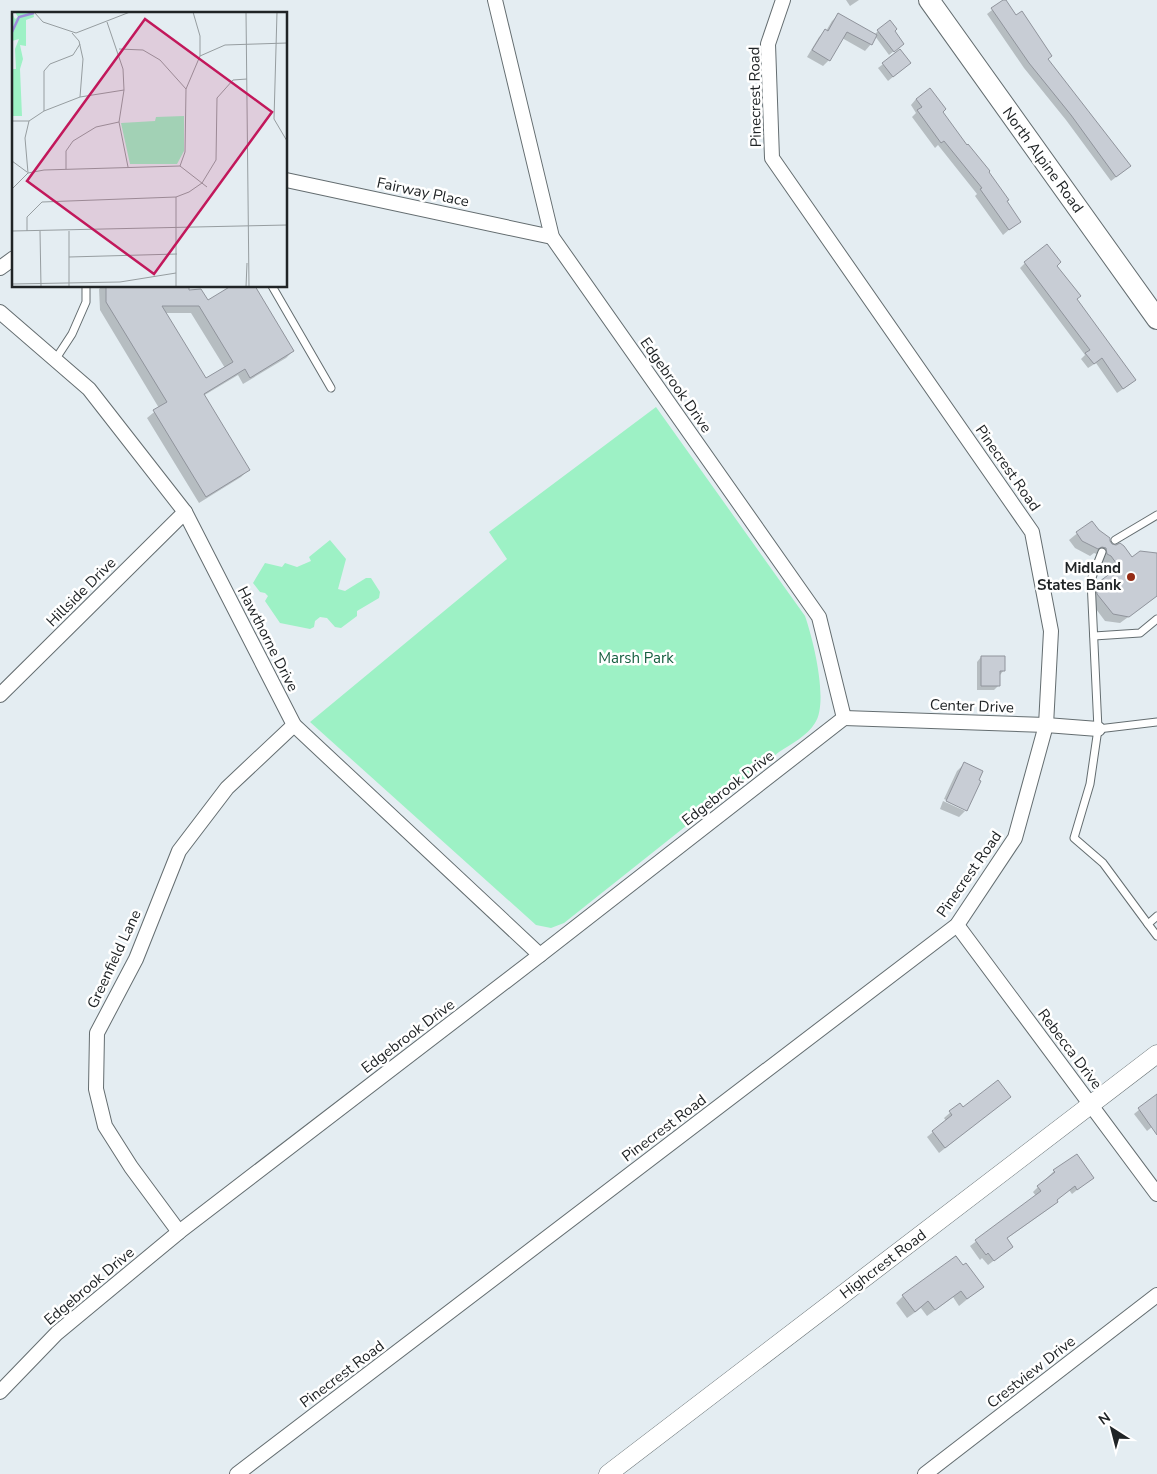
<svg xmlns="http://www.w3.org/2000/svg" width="1157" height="1474" font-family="'Nunito Sans',sans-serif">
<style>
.green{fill:#9df1c5}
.shadow{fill:#0003;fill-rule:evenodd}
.building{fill:#c8cdd5;stroke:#90949c;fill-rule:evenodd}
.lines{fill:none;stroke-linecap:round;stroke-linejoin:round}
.service-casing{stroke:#646d70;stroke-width:9}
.minor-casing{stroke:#646d70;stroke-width:16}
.tertiary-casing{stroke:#646d70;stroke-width:19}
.secondary-casing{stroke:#646d70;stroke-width:22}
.service{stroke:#fff;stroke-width:7}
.minor{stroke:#fff;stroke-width:14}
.tertiary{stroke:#fff;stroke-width:18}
.secondary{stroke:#fff;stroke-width:20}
.poi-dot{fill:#952c16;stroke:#fff;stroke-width:2}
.labels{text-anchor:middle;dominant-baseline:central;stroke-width:5;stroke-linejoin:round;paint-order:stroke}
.street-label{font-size:15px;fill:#202426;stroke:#fff}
.poi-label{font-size:15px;font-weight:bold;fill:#202426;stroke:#fff;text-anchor:end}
.park-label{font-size:15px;fill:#165f40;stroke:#fff}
.inset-river{fill:none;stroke:#9f8ddc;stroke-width:2.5}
.inset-road{fill:none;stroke:#969da0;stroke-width:1}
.view{fill:#c2185b;fill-opacity:0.15;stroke:#c2185b;stroke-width:2.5}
.inset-edge{fill:none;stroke:#202426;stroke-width:2.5}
</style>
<rect width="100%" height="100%" fill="#e4edf2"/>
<!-- green -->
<g class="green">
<path d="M656 407 805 616C813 639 829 702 815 723 807 736 791 744 779 752L564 923 551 928 536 925 310 722 507 559 489 532Z"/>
<polygon points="330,540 346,559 338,589 345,591 366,578 371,578 380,592 379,598 357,611 357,616 341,628 335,627 327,618 320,617 315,621 314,627 310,629 280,623 265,601 268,596 265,593 260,592 253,583 265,563 282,567 285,563 297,567 311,561 309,557"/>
</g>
<!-- shadow -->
<g class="shadow">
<polygon points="846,0 859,0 850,6"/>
<polygon points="1005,0 1125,170 1111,181 1066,120 1024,68 987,14"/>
<polygon points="838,15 874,35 878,31 893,32 899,47 889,55 875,36 871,44 865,51 842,38 829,60 823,66 807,57 819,37 826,31 832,21"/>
<polygon points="900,51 910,63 888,81 878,68"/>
<polygon points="916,99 941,112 1019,221 1003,235 975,196 977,194 938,145 935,148 912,117 916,113 911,105"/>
<polygon points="1025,263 1056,266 1076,299 1135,380 1129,385 1117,393 1096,363 1088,368 1081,359 1085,355 1020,268"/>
<path d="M102 286H187V291L293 351 286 358 243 384 238 375 203 396 248 470 241 477 199 503 147 418 159 408 100 310 99 289ZM165 313H191L225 368 206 380Z"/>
<polygon points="1091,522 1111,545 1132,559 1157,554 1157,596 1120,623 1105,621 1090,601 1090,592 1112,574 1104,563 1100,561 1099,555 1094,553 1090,556 1075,548 1069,540"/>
<polygon points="981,657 1004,670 1000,675 999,685 994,690 977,690 977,662"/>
<polygon points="964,764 966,810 959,817 940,809 943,801 965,811 965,809 944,799 957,771"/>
<polygon points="1157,1095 1157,1123 1147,1131 1134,1114"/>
<polygon points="1003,1102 939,1153 927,1137 946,1121 944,1118 959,1105 962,1109"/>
<polygon points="1076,1156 1092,1178 1072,1194 1069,1190 1055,1201 1057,1202 1051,1207 1006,1239 1012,1247 988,1265 982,1258 980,1260 970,1246 1036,1196 1033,1192 1054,1171"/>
<polygon points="982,1287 959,1306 953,1297 927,1316 921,1308 907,1318 896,1303 903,1296"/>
</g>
<!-- building -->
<g class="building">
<polygon points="1003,0 1006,0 1016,15 1022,11 1052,56 1048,59 1131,166 1116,177 1071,115 1029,63 991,8"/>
<polygon points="838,13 877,35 872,45 847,32 830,61 812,50 825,29 828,31"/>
<polygon points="890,20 897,29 895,31 904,44 894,52 877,30"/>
<polygon points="900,49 911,63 893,77 882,63"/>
<polygon points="930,88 946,109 943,112 967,145 968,144 990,171 989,172 1009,200 1007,201 1021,222 1009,230 980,189 982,188 944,141 941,143 917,110 922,107 916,99"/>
<polygon points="1047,244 1061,262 1057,266 1081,296 1077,299 1136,380 1123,389 1102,358 1094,364 1085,353 1090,350 1024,262"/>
<path d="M106 286H189V290L201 289 208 300 231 286H255L294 351 250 378 245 369 204 394 250 470 206 497 153 410 167 402 106 302ZM162 306H199L233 362 206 378Z"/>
<polygon points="1092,521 1099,530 1110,538 1110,541 1112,544 1116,545 1120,543 1124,546 1132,557 1140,551 1157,553 1157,596 1129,617 1113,614 1097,594 1096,584 1119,567 1111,556 1107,554 1106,548 1102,547 1098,549 1082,541 1076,532"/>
<polygon points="981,656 1005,656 1005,671 1000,671 1000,686 981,686"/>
<polygon points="964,762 983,771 979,780 981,781 967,811 946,801"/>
<polygon points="998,1080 1011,1097 945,1148 932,1131 952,1115 949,1111 960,1103 963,1107"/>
<polygon points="1157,1094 1157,1135 1138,1108"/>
<polygon points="1077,1154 1094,1178 1077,1190 1075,1186 1057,1200 1058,1202 1007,1238 1013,1247 994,1261 988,1253 986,1255 975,1240 1041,1191 1037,1186 1055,1172 1053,1170"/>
<polygon points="956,1256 963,1265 966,1263 984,1287 967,1299 961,1291 935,1310 928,1301 915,1312 902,1295"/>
</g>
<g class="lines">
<defs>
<g id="service">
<polyline points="272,286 331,388"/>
<polyline points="55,360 72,334 86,302 86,286"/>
<polyline points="1115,540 1157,515"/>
<polyline points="1102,552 1091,580 1098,729 1090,784 1074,838 1103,863 1148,924"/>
<polyline points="1094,636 1140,633 1157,619"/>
<polyline points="1098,729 1157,722"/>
<polyline points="1157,916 1148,924 1157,936"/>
</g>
<g id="minor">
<polyline points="495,0 552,237 819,617 844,718"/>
<polyline points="286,180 552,237"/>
<polyline points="0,268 14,258"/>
<polyline points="0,312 89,389 185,512 294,725 540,955"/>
<polyline points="0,695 185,512"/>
<polyline points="844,718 1046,725 1098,729"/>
<polyline points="957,925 1157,1194"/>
<polyline points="179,1232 131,1167 105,1126 96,1089 97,1033 136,959 179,851 227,788 294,725"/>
<polyline points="0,1392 57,1333 179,1232 540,955 844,718"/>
<polyline points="237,1474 957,925 1015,838 1046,725 1051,631 1032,532 772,158 768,44 783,0"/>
<polyline points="925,1474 1157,1295"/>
</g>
<polyline id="tertiary" points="608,1474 1157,1054"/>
<polyline id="secondary" points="929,0 1157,319"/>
</defs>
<!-- service casing -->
<use href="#service" class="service-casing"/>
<!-- minor casing -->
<use href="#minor" class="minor-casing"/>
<!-- tertiary casing -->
<use href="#tertiary" class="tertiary-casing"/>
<!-- secondary casing -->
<use href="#secondary" class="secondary-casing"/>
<!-- service -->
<use href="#service" class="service"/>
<!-- minor -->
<use href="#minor" class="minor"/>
<!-- tertiary -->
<use href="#tertiary" class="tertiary"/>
<!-- secondary -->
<use href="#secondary" class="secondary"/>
</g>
<!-- markers -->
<circle class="poi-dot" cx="1131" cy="577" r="5"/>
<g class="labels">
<!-- street labels -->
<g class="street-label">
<text transform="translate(755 97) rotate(-91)">Pinecrest Road</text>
<text transform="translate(1043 160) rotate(54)">North Alpine Road</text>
<text transform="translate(423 192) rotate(12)">Fairway Place</text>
<text transform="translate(676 385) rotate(55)">Edgebrook Drive</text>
<text transform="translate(1008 468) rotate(55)">Pinecrest Road</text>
<text transform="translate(81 592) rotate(-45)">Hillside Drive</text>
<text transform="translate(268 639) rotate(63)">Hawthorne Drive</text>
<text transform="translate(972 706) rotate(2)">Center Drive</text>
<text transform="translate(728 788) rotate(-38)">Edgebrook Drive</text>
<text transform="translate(969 874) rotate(-55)">Pinecrest Road</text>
<text transform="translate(114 959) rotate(-65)">Greenfield Lane</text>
<text transform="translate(408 1036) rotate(-37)">Edgebrook Drive</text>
<text transform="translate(1070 1049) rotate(53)">Rebecca Drive</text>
<text transform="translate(664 1128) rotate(-37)">Pinecrest Road</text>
<text transform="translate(883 1264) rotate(-37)">Highcrest Road</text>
<text transform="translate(89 1286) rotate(-40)">Edgebrook Drive</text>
<text transform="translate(1031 1372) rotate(-38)">Crestview Drive</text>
<text transform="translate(342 1374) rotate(-37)">Pinecrest Road</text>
</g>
<!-- poi labels -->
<g class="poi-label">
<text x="1121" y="568">Midland<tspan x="1121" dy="17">States Bank</tspan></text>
</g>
<!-- park labels -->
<g class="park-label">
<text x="636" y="658">Marsh Park</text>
</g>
</g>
<!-- overview -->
<g transform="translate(12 12)">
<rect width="275" height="275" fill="#e4edf2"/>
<path d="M3 0H21L22 5 14 8V34L8 33 11 47 8 57 10 104H0V57H4L3 37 7 27 0 29V1L3 7 6 5ZM172 104V139L165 152H118L109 111 143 109 144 105Z" fill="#9df1c5"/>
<path class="inset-river" d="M0 20 7 5 22 1"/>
<path class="inset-road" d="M22 0 31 10 64 21 118 0M234 0 237 275M265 0 262 107 275 129M95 10 111 57 112 78 107 110 116 155M60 21 67 29 71 47 68 85M107 37 131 38 148 48 174 77M188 44 213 33 275 31M32 99V59L38 52 61 43 68 32M0 109H17M0 149 15 160M168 154 173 140 174 77 188 44V24L181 0M168 154 195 175M54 157V139L61 129 84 115 107 110M16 161 13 126 17 109 32 99 68 85 112 78M0 177 16 161 32 158 168 154M164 185V275M0 219 275 213M15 219V205L30 190 164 185 177 180 190 171 204 148 205 86 221 68 235 67M28 219 29 275M57 245 165 242M0 272 108 270 164 261M57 275V219M234 275 235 251"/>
<path class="view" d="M133 7 260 100 142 262 15 169Z"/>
<rect width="275" height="275" class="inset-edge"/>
</g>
<!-- north arrow -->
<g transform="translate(1112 1429) rotate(324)" stroke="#ffffff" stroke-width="4" paint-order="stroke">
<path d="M0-4L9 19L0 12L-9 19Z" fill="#202426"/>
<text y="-8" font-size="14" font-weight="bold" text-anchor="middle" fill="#202426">N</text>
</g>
</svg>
